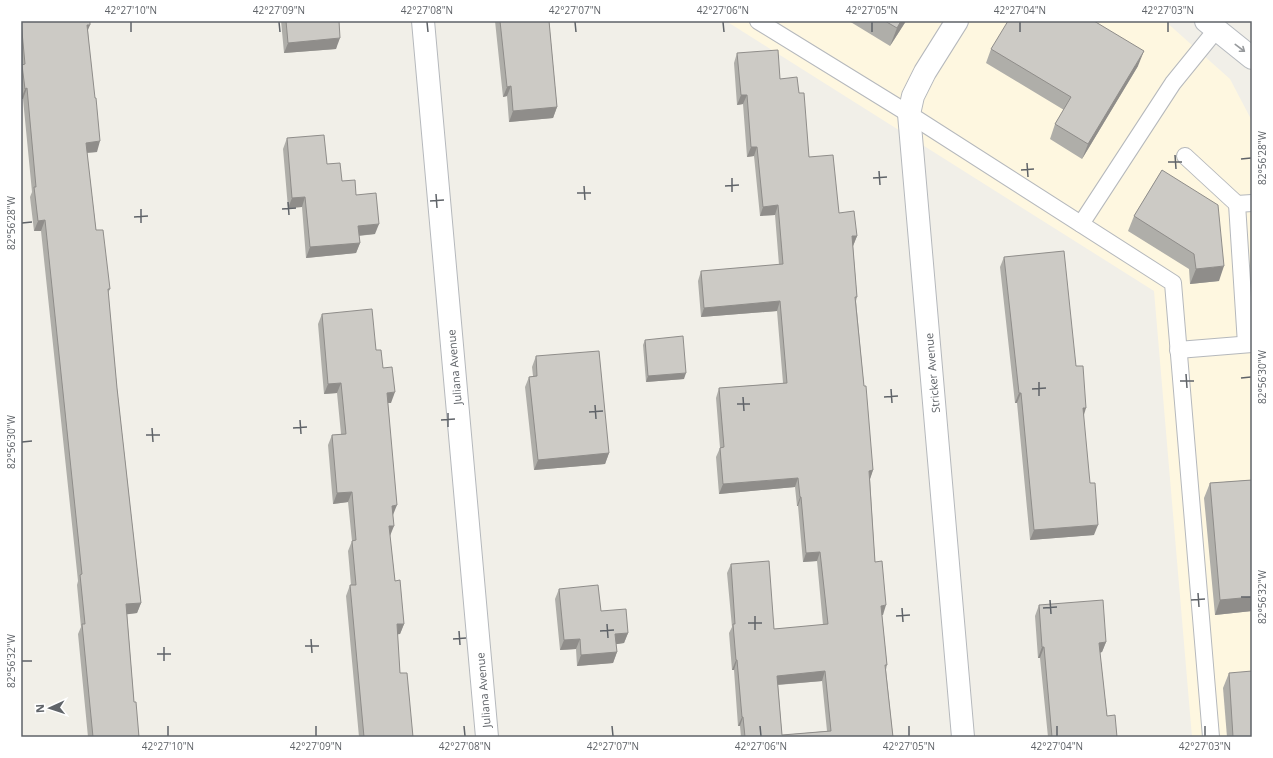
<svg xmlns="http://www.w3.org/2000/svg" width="1273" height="758" font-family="'Open Sans',sans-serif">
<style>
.commercial{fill:#fef7e0}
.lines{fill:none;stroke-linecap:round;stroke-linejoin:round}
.lane-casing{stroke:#b5b8bc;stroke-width:18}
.street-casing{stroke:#b5b8bc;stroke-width:24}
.secondary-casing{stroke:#b6babf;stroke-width:24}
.lane{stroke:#fff;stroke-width:16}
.street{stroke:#fff;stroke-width:22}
.secondary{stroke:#fff;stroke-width:22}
.wall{fill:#afaea9;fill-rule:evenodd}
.shaded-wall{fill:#8f8d8a}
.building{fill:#cccac5;stroke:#8f8d8a;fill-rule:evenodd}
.oneway{stroke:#979a9d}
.ticks{fill:none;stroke:#5f6368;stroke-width:1.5}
.labels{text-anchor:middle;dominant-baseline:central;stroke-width:4;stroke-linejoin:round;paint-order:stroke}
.street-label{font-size:11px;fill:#5f6368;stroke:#fff}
.neatline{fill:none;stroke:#5f6368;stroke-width:1.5}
.ticks-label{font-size:10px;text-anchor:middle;fill:#5f6368}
</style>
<rect width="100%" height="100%" fill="#f1efe8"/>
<!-- commercial -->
<polygon class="commercial" points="726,21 1165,21 1230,79 1252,121 1252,737 1192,737 1154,291"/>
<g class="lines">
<defs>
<g id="lane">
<polyline points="758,21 909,114 1173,283 1211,737"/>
<polyline points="1185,156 1237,204"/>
<polyline points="1081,224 1173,83 1216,30"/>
<polyline points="1246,344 1237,204 1252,203"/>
<polyline points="1178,350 1252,344"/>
</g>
<g id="street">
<polyline points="423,21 487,737"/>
<polyline points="957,21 925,72 913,96 909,114 963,737"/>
</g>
<polyline id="secondary" points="1206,21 1252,58"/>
</defs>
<!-- lane casing -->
<use href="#lane" class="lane-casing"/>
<!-- street casing -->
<use href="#street" class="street-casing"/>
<!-- secondary casing -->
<use href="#secondary" class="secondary-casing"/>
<!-- lane -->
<use href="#lane" class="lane"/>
<!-- street -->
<use href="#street" class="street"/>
<!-- secondary -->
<use href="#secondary" class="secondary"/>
</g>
<!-- wall -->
<g class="wall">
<polygon points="21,21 88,31 97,152 87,153 96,230 110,289 108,293 117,388 141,603 137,613 127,614 134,702 139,737 88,737 78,634 81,627 77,585 78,581 41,231 34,231 30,197 32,192 23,99 21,99"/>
<polygon points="281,21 339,21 336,49 284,53"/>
<polygon points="495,21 549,21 557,107 553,118 509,122 507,96 503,97"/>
<polygon points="849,21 906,21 890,46"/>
<polygon points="991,49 1138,66 1082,159 1050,139 1055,124 1064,110 986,63"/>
<path d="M737 53 780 79 799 93 809 157 839 213 857 236 853 246 857 297 856 301 864 386 873 470 870 479 875 562 883 615H882L887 665 886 670 893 737H741L740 726H738L734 670H732L729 633 732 627 727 573 731 564 774 629 823 625 817 561 803 562 798 506H797L795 487 719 494 716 457 720 448 716 398 719 388 783 383 777 311 701 317 698 281 701 271 779 265 775 215 760 216 754 156 747 157 743 104 737 105 734 63ZM822 681 827 731 782 735 778 685Z"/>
<polygon points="287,138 327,164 342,181 375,234 359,236 360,243 356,253 306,258 302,207 288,208 283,149"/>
<polygon points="1162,170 1219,281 1190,284 1189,269 1128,231 1134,216"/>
<polygon points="1004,257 1076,366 1083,416 1094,535 1030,540 1017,403 1015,403 1000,267"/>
<polygon points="322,314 376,350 383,368 391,403 388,403 393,515 390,536 395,581 404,624 400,634 397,634 400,673 413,737 359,737 346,596 350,585 351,585 348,551 352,541 348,502 333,504 328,445 332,435 341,434 337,393 324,394 318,324"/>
<polygon points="645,340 684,379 646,382 643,345"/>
<polygon points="536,356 609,453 605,464 534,470 525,387 529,377 533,376 532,367"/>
<polygon points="1252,480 1252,611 1215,615 1204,498 1210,483"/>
<polygon points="559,589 628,633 624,643 616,644 617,652 613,663 577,666 576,649 560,650 555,599"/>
<polygon points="1039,605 1106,642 1102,652 1100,653 1107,716 1117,737 1048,737 1040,658 1038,658 1035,616"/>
<polygon points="1229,673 1252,737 1227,737 1223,688"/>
</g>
<!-- shaded-wall -->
<g class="shaded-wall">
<polygon points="901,21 906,21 890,46 897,28"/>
<polygon points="87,25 90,25 86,35"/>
<polygon points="340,38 336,49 284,53 288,43"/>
<polygon points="1144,51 1138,66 1082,159 1088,144"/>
<polygon points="511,86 507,96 503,97 507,87"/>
<polygon points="27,88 23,99 21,99 25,89"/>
<polygon points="741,95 747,95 743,104 737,105"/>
<polygon points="557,107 553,118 509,122 513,111"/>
<polygon points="100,141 97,152 82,153 86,143"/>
<polygon points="751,147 757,147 754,156 747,157"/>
<polygon points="305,197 302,207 288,208 292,198"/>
<polygon points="778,205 775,215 760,216 763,207"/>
<polygon points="45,220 41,231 34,231 38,221"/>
<polygon points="379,224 375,234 354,236 358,226"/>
<polygon points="852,236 857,236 853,246 849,246"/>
<polygon points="360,243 356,253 306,258 310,247"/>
<polygon points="1224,266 1219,281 1190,284 1196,269"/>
<polygon points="780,301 777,311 701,317 704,308"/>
<polygon points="686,373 684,379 646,382 648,376"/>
<polygon points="341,383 337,393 324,394 328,384"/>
<polygon points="395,392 391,403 383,403 387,393"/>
<polygon points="1019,393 1021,393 1017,403 1015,403"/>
<polygon points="1083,408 1086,408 1083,418"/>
<polygon points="609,453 605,464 534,470 538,460"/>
<polygon points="873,470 870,479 869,471"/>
<polygon points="798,478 795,487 719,494 723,484"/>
<polygon points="352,492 348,502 333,504 337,493"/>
<polygon points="800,497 801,497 798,506 797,506"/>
<polygon points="397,505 393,515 388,516 392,506"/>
<polygon points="1098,525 1094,535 1030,540 1034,530"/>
<polygon points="389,526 394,526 390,536"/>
<polygon points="820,552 817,561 803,562 806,553"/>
<polygon points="1252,597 1252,611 1215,615 1220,600"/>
<polygon points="141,603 137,613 122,615 126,604"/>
<polygon points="886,605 883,615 878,615 881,606"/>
<polygon points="397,624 404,624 400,634 393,635"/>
<polygon points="628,633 624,643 611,645 615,634"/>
<polygon points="580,639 576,649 560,650 564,640"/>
<polygon points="1106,642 1102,652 1095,653 1099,643"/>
<polygon points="1042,647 1044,647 1040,658 1038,658"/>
<polygon points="617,652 613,663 577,666 581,655"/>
<polygon points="736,660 737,660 734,670 732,670"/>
<polygon points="825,671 822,681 774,685 777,676"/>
<polygon points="742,717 743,717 740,726 738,726"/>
</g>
<!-- building -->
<g class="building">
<polygon points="21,21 90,21 90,25 87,25 95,98 96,98 100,141 86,143 96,230 103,230 110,289 108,289 117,388 141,603 126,604 134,702 136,702 139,737 93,737 82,624 85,624 80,575 82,574 45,220 38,221 34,187 36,187 27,88 25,89 22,65 25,64"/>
<polygon points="286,21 339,21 340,38 288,43"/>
<polygon points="500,21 549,21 557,107 513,111 511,86 507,87"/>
<polygon points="885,21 901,21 897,28"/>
<polygon points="1008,21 1094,21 1144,51 1088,144 1055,124 1071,97 991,49"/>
<path d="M778 50 780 79 797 77 799 93H804L809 157 833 155 839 213 854 211 857 236H852L857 297H855L864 386H866L873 470 869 471 875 562 882 561 886 605 881 606 887 665H885L893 737H745L743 717H742L737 660H736L733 624H735L731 564 769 561 774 629 828 624 820 552 806 553 801 497H800L798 478 723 484 720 448 724 447 719 388 787 383 780 301 704 308 701 271 783 264 778 205 763 207 757 147H751L747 95H741L737 53ZM825 671 831 731 782 735 777 676Z"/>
<polygon points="324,135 327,164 340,163 342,181 355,180 356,195 376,193 379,224 358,226 360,243 310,247 305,197 292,198 287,138"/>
<polygon points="1162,170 1218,205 1224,266 1196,269 1194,254 1134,216"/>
<polygon points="1064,251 1076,366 1083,366 1086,408 1083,408 1090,483 1095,483 1098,525 1034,530 1021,393 1019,393 1004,257"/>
<polygon points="372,309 376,350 381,350 383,368 392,367 395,392 387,393 397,505 392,506 394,526 389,526 395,581 400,580 404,624 397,624 400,673 407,673 413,737 364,737 350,585 356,585 352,541 356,540 352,492 337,493 332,435 346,434 341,383 328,384 322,314"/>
<polygon points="683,336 686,373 648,376 645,340"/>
<polygon points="599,351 609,453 538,460 529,377 537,376 536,356"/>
<polygon points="1252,480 1252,597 1220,600 1210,483"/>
<polygon points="598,585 601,611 626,609 628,633 615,634 617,652 581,655 580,639 564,640 559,589"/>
<polygon points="1103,600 1106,642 1099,643 1107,716 1115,715 1117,737 1052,737 1044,647 1042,647 1039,605"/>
<polygon points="1252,671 1252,737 1233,737 1229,673"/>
</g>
<!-- one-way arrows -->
<defs><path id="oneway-shaft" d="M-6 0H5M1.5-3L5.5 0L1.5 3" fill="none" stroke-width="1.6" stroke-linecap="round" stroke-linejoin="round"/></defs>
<use class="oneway" href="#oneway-shaft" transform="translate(1240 48) rotate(37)"/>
<!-- ticks -->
<path class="ticks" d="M131 22V32M279 22 280 32M427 22 428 32M575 22 576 32M723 22 724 32M872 22V32M1020 22V32M1168 22V32M1175 155 1176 169M1241 159 1251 158M1168 162H1182M1027 163 1028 177M1021 170 1034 169M879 171 880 185M732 178V192M873 178 887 177M584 186 585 200M725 186 739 185M577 193H591M436 194 437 208M430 201 444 200M288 202 289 215M141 209V223M282 209 296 208M134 217 148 216M22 223 32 222M1186 374 1187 388M1241 378 1251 377M1180 381H1194M1039 382V396M891 389 892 403M1032 389 1046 388M743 397 744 411M884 397 898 396M737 404H750M595 405 596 419M589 412 603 411M448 413V427M300 420 301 434M441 420 455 419M152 428 153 442M293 428 307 427M146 435H160M22 442 32 441M1198 593 1199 607M1241 597H1251M1050 600 1051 614M1191 600 1205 599M902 608 903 622M1043 608 1057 607M755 616V630M896 616 910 615M748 623H762M607 624 608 638M459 631 460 645M600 631 614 630M311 639 312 653M453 639 466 638M305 646H319M164 647V661M157 654H171M22 661H32M168 726V736M316 726V736M464 726 465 736M612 726 613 736M760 726 761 736M909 726V736M1057 726V736M1205 726V736"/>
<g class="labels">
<!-- street labels -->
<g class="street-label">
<text transform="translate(454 367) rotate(-95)">Juliana Avenue</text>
<text transform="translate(932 373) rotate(-95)">Stricker Avenue</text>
<text transform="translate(483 690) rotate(-95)">Juliana Avenue</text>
</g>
</g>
<!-- border -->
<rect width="1273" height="758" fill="none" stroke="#ffffff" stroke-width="44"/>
<!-- north arrow -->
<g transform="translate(50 708) rotate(267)" stroke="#ffffff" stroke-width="3" paint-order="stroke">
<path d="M0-3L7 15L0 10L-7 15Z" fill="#5f6368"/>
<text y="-6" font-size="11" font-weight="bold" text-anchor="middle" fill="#5f6368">N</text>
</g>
<rect x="22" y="22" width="1229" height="714" class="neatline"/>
<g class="ticks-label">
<text x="131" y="14">42°27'10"N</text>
<text x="279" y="14">42°27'09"N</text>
<text x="427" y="14">42°27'08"N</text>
<text x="575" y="14">42°27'07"N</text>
<text x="723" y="14">42°27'06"N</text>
<text x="872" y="14">42°27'05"N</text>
<text x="1020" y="14">42°27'04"N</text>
<text x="1168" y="14">42°27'03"N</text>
<text transform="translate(1262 158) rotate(-90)" y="4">82°56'28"W</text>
<text transform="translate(11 223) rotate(-90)" y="4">82°56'28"W</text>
<text transform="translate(1262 377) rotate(-90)" y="4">82°56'30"W</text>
<text transform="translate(11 442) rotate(-90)" y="4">82°56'30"W</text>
<text transform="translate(1262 597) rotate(-90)" y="4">82°56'32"W</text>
<text transform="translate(11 661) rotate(-90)" y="4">82°56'32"W</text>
<text x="168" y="750">42°27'10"N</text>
<text x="316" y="750">42°27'09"N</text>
<text x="465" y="750">42°27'08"N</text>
<text x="613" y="750">42°27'07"N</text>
<text x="761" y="750">42°27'06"N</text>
<text x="909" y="750">42°27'05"N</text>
<text x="1057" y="750">42°27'04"N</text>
<text x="1205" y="750">42°27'03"N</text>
</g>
</svg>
